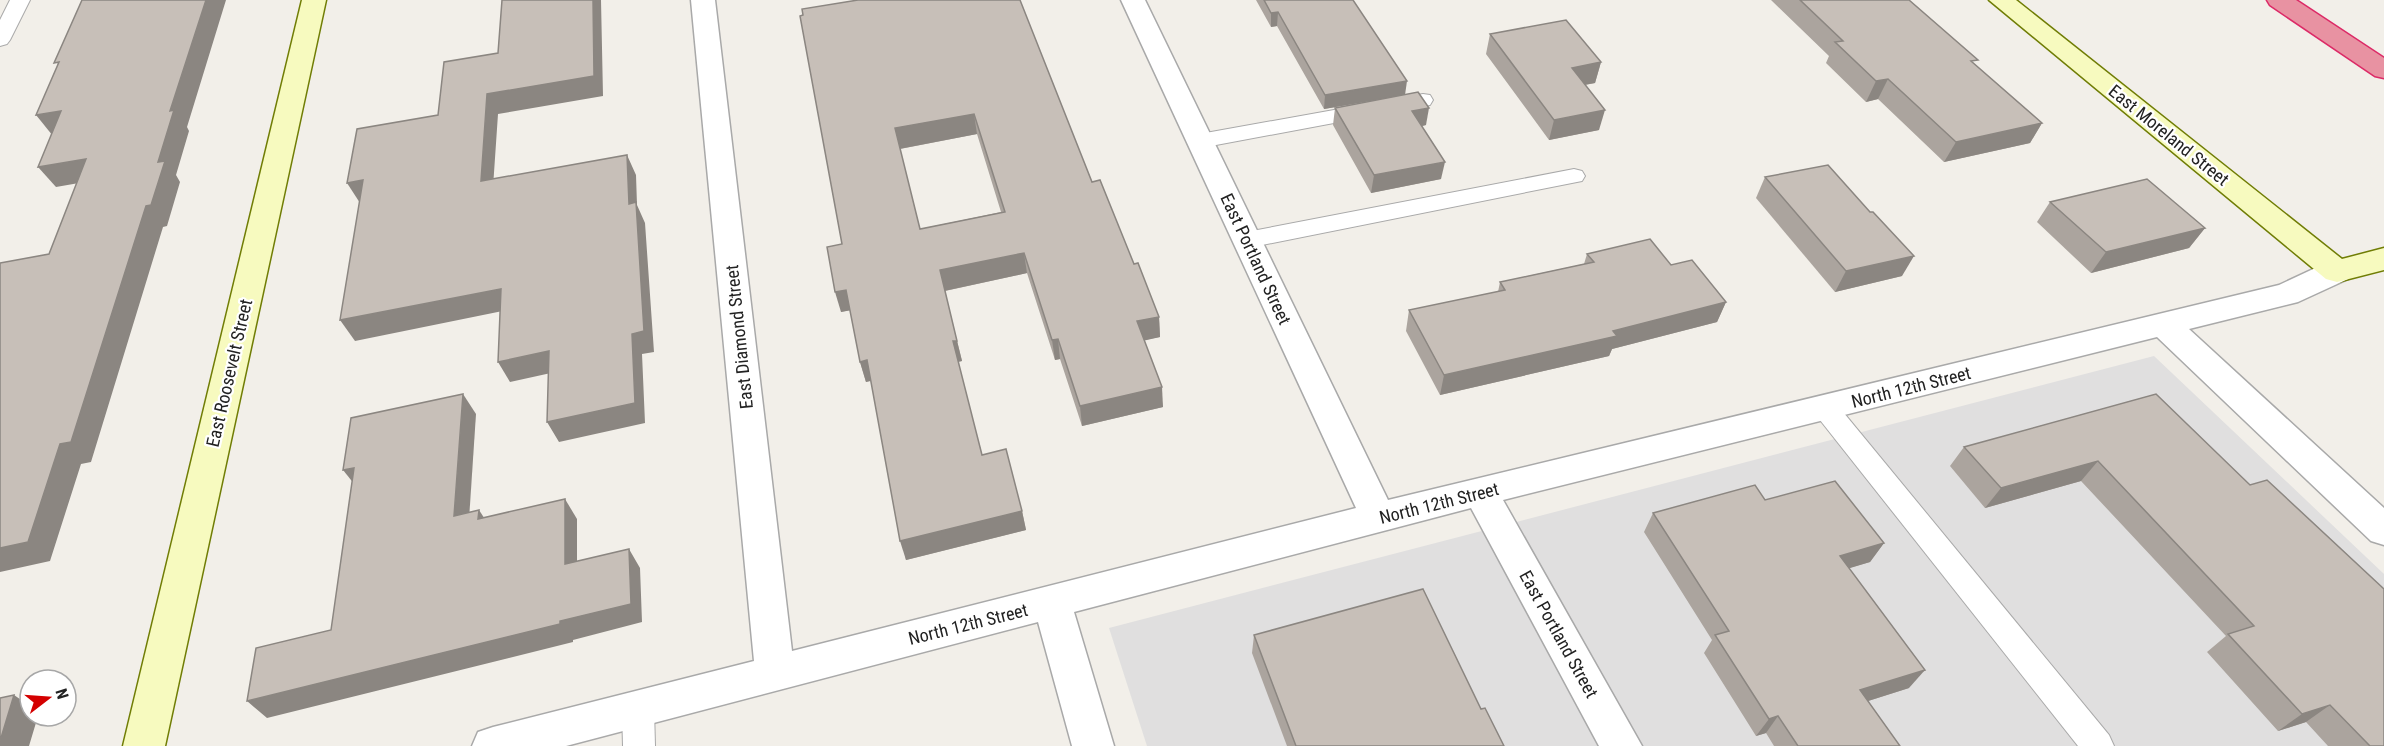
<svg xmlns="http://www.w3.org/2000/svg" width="2384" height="746" font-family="'Roboto Condensed',sans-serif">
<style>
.residential{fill:#e0dfdf}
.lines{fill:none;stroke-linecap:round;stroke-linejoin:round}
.lane-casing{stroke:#a9a9a9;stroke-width:2}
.street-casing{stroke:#a9a9a9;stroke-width:3}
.secondary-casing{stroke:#707d05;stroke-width:3}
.highway-casing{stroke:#dc2a67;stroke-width:3}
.lane{fill:#fff;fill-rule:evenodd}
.street{fill:#fff;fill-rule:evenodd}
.secondary{fill:#f7fabf;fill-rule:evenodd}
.highway{fill:#e892a2;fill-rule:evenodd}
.wall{fill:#aba49e;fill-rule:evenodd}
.shaded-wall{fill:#8b8681}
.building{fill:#c7bfb8;stroke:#8b8681;stroke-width:1.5;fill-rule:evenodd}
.labels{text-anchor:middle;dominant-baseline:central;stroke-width:4.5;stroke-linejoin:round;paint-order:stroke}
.street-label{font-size:18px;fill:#222;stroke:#fff}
</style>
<rect width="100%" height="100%" fill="#f2efe9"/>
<!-- residential -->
<polygon class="residential" points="2154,356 2384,574 2384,746 1147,746 1109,628"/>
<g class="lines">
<defs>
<g id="lane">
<polygon points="10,0 30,0 10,40 7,44 0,46 0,20"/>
<polygon points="1423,94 1430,95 1433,100 1430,105 1200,148 1192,146 1189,141 1192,136 1200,134"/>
<polygon points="1574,169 1582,171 1585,176 1582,181 1247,248 1239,246 1235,240 1239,234 1247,232"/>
<polygon points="1825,398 1834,401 2109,735 2114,746 2078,746 1816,415 1812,408 1816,401"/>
<polygon points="638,695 649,699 654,709 655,746 623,746 622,709 627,699"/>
</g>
<polygon id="street" points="691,0 715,0 792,651 1356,508 1121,0 1145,0 1388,500 2279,285 2326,263 2337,260 2348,263 2352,271 2348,279 2298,302 2189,329 2384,508 2384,545 2371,541 2157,337 1503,500 1642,746 1599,746 1471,508 1074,612 1114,746 1072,746 1038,622 566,746 472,746 478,732 493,727 754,661"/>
<g id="secondary">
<polygon points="302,0 326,0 165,746 123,746"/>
<polygon points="1989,0 2016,0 2342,259 2384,248 2384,270 2337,282 2326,279"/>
</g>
<polygon id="highway" points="2267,0 2296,0 2384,58 2384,78 2375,76 2270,5"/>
</defs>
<!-- lane casing -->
<use href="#lane" class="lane-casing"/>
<!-- street casing -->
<use href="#street" class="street-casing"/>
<!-- secondary casing -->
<use href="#secondary" class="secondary-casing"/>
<!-- highway casing -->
<use href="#highway" class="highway-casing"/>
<!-- lane -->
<use href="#lane" class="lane"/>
<!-- street -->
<use href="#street" class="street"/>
<!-- secondary -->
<use href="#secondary" class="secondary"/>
<!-- highway -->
<use href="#highway" class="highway"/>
</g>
<!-- wall -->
<g class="wall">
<polygon points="1256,0 1353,0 1405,95 1426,125 1422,126 1441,179 1371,193 1333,125 1335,108 1395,97 1324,109 1277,26 1271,27"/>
<polygon points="1771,0 1909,0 1975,65 2042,123 2030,143 1944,162 1878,99 1866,102 1826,63 1829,56"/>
<path d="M803 15 1092 182 1134 264 1159 317 1160 337 1144 340 1163 407 1082 426 1060 359 1055 360 1027 273 945 291 962 361 958 362 982 455 1022 511 1026 530 906 560 871 381 866 382 860 362 850 310 841 312 842 244ZM977 134 1001 212 920 229 900 149Z"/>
<polygon points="1490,34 1601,62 1595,83 1585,85 1599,130 1549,140 1486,54"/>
<polygon points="1765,177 1902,276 1835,292 1756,198"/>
<polygon points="2050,202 2205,228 2189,248 2091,273 2037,222"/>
<polygon points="1587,254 1671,265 1726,302 1717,322 1612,349 1609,356 1440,395 1406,331 1409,310 1498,292 1500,282 1584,264"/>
<polygon points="2156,394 2384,746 2328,746 2306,722 2278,731 2207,652 2226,636 2081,481 1985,508 1950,466 1964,447"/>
<polygon points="1765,500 1884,543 1870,562 1849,568 1909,688 1868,701 1900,746 1774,746 1766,733 1756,736 1704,653 1712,640 1644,532 1653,513"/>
<polygon points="1254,635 1481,709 1504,746 1287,746 1252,653"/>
</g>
<!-- shaded-wall -->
<g class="shaded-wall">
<polygon points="206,0 226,0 187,127 189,131 176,175 180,182 167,226 163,227 91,462 81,464 50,561 0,572 0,548 60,444 158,162 170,111"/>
<polygon points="593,0 601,0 603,96 498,114 492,202 481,181 487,94"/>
<polygon points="1278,12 1277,26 1271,27 1271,13"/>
<polygon points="1601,62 1595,83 1566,88 1572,68"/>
<polygon points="1888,79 1878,99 1866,102 1876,81"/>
<polygon points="1407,81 1405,95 1324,109 1325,95"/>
<polygon points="1429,108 1426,125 1409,129 1412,111"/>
<polygon points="1605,110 1599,130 1549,140 1554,120"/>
<polygon points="61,111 53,136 36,115"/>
<polygon points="974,114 977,134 899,149 895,128"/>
<polygon points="2042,123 2030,143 1944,162 1956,142"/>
<polygon points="627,155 636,175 637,205 645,223 654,352 642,354 645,423 559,442 547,422 632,334"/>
<polygon points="86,159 102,179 56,187 38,167"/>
<polygon points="1445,162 1441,179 1371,193 1374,175"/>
<polygon points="363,180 360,203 347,183"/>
<polygon points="2205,228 2189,248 2091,273 2106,252"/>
<polygon points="1024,253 1027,273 944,291 940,270"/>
<polygon points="1914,256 1902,276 1835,292 1846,271"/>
<polygon points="501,289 513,309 355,341 340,320"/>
<polygon points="846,290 852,310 841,312 835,292"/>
<polygon points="1726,302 1717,322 1612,349 1609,356 1440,395 1444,375 1613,331"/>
<polygon points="1159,317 1160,337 1138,342 1137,321"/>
<polygon points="1058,339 1060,359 1055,360 1052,340"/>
<polygon points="953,341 957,341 962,361 957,362"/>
<polygon points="549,351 560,371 510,382 498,362"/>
<polygon points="867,360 873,380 866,382 860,362"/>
<polygon points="1162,387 1163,407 1082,426 1080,406"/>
<polygon points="463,394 476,414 468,535 454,516"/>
<polygon points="2098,461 2081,481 1985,508 2001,488"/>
<polygon points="354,468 359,490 343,470"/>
<polygon points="565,499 577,519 577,583 565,564"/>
<polygon points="479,510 492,530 478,519"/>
<polygon points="1022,511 1026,530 906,560 900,541"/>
<polygon points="1884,543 1870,562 1827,575 1840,556"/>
<polygon points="629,549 640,568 642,622 573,640 573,642 267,718 247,701 560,621"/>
<polygon points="1925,670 1909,688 1846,708 1860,690"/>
<polygon points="14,695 30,706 30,716 38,716 29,746 0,746 0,741"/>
<polygon points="2330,705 2306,722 2278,731 2302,714"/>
<polygon points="1778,716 1766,733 1756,736 1769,719"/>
</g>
<!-- building -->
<g class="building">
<polygon points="82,0 206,0 170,111 174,110 158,162 165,161 151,205 146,206 71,442 60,444 28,542 0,548 0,263 49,254 86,159 38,167 61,111 36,115 59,62 54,63"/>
<polygon points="502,0 593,0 594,76 487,94 481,181 627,155 629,204 636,202 644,331 632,334 635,403 547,422 549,351 498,362 501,289 340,320 363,180 347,183 357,129 438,115 444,62 498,53"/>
<path d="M858 0H1020L1092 182 1100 180 1134 264 1138 263 1159 317 1137 321 1162 387 1080 406 1058 339 1052 340 1024 253 940 270 957 341H953L982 455 1006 449 1022 511 900 541 867 360 860 362 846 290 835 292 827 247 842 244 800 16 803 15 802 9ZM974 114 1005 212 920 229 895 128Z"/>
<polygon points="1264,0 1353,0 1407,81 1325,95 1278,12 1271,13"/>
<polygon points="1800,0 1909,0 1978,60 1971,61 2042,123 1956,142 1888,79 1876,81 1835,42 1843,41"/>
<polygon points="1566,20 1601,62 1572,68 1605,110 1554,120 1490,34"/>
<polygon points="1418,92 1429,108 1412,111 1445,162 1374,175 1335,108"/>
<polygon points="1828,165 1870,212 1873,212 1914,256 1846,271 1765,177"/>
<polygon points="2147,179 2205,228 2106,252 2050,202"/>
<polygon points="1650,239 1671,265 1692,260 1726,302 1613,331 1617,336 1444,375 1409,310 1505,290 1500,282 1594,262 1587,254"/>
<polygon points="463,394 454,516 479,510 478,519 565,499 565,564 629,549 631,604 560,621 560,624 247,701 256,648 331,630 354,468 343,470 351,418"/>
<polygon points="2156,394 2250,485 2267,480 2384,589 2384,746 2370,746 2330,705 2302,714 2228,634 2254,626 2098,461 2001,488 1964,447"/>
<polygon points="1835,481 1884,543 1840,556 1925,670 1860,690 1900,746 1798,746 1778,716 1769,719 1715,635 1729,631 1653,513 1755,485 1765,500"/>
<polygon points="1423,589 1481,709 1485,708 1504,746 1296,746 1254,635"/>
<polygon points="14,695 0,741 0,698"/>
</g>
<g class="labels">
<!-- street labels -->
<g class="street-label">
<text transform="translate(2169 135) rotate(39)">East Moreland Street</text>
<text transform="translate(1256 259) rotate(65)">East Portland Street</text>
<text transform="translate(739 337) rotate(-96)">East Diamond Street</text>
<text transform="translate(229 373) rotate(-77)">East Roosevelt Street</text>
<text transform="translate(1911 387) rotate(-14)">North 12th Street</text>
<text transform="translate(1439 503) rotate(-14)">North 12th Street</text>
<text transform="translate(968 624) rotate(-14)">North 12th Street</text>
<text transform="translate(1559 634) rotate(61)">East Portland Street</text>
</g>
</g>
<!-- north arrow -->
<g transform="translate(48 698) rotate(73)"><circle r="28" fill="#ffffff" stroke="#a7a7a7" stroke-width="1.5"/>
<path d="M0-4.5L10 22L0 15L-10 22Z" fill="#d40000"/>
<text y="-9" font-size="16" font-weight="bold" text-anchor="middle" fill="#222222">N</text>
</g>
</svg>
